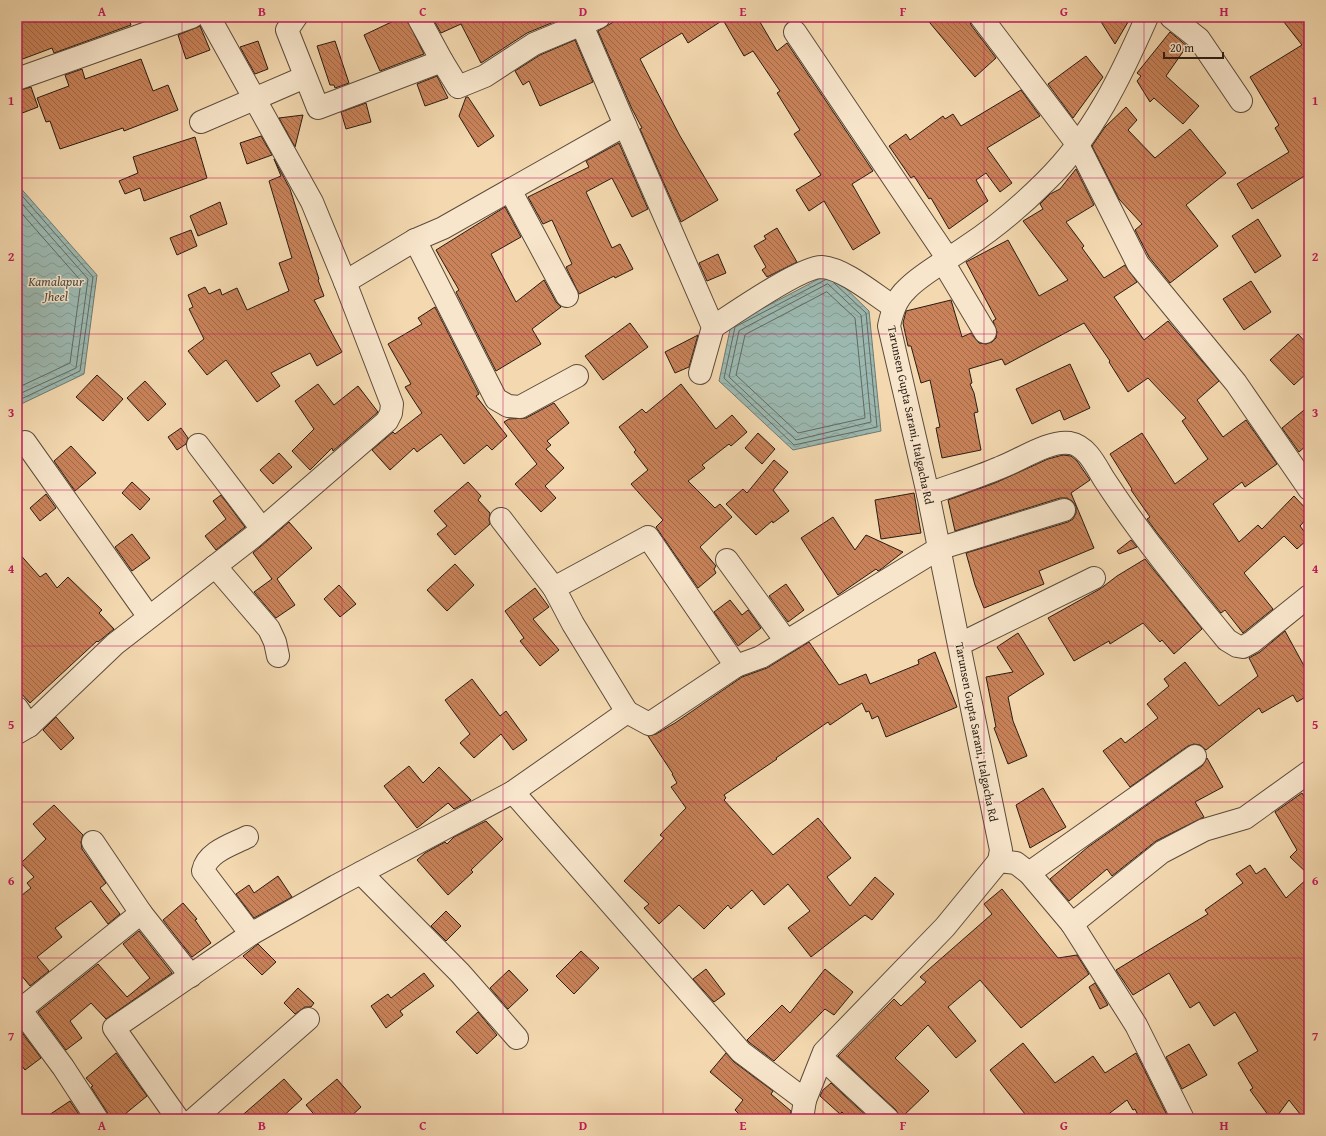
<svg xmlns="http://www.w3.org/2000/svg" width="1326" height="1136" font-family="'Gentium Book Plus',serif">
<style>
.water{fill:url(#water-waves);stroke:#6e7a72}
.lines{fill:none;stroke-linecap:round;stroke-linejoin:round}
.shore{stroke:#626a62;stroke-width:1}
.building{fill:url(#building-back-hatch);stroke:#291c14}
.minor-casing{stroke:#5c4b3b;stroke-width:24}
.minor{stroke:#f8e6cc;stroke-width:22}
.grid{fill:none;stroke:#c2185b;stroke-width:1;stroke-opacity:0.55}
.labels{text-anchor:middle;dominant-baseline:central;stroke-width:3;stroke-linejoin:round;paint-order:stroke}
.street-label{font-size:12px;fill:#291c14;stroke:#f8e6cc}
.water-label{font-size:13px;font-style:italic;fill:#4c4b43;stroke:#f8e6cc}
.neatline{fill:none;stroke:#c2185b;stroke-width:1.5}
.grid-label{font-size:13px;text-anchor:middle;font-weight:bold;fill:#c2185b}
</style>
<defs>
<pattern id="water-waves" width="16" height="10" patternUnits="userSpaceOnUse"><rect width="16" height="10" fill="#9cb9b1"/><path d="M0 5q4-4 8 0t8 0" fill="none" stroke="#869e97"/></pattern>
<pattern id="building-back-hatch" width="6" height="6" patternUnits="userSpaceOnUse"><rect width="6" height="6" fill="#c98259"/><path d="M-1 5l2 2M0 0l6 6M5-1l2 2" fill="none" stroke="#a36a48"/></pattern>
</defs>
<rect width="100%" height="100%" fill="#f4d9b0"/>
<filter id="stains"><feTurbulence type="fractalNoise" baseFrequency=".005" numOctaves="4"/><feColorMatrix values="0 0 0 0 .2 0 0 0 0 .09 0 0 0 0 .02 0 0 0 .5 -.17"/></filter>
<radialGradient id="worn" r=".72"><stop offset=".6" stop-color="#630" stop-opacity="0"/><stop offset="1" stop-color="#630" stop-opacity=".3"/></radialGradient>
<!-- water -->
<g class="water">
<polygon points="17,184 97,275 84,374 17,406"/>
<polygon points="830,273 869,311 881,431 793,450 719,381 731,325"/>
</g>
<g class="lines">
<!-- shore -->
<g class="shore">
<polyline points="17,190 93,277 80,371 17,401"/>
<polyline points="17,198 88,279 76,368 17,395"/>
<polyline points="17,208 81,281 70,363 17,388"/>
<polyline points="825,280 735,327 724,378 794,445 877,427 866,313 834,283"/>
<polygon points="828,284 861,315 871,422 796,440 729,377 739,331"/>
<polygon points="827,292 855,318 865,418 798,433 736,375 745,335"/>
</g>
</g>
<!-- building -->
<g class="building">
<polygon points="17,17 128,17 131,25 54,53 52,48 20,60 22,64 17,66"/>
<polygon points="402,17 406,17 424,54 380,71 364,35"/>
<polygon points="432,17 566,17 527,33 481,63 461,24 441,33"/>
<polygon points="622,17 757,17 777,51 787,43 873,171 852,184 880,233 853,250 824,201 809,211 796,190 821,175 794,134 800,130 777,93 780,91 753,51 744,56 723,20 688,43 682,33 640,59 680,136 718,200 681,222 640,129 642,128 632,109 598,31"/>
<polygon points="925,17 969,17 971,25 996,58 975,77"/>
<polygon points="1098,17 1131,17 1115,44"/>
<polygon points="1280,17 1309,17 1309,173 1252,209 1237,184 1289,152 1275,128 1279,125 1250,77 1302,45"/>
<polygon points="200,26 210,50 186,59 178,35"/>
<polygon points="1170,32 1187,46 1166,76 1199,106 1183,124 1154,98 1150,102 1137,81 1141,76 1137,73"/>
<polygon points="575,40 593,82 540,106 529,81 523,85 515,71 540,55"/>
<polygon points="258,41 268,69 255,74 240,47"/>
<polygon points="335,41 349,83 335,88 334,85 330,85 317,46"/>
<polygon points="1086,56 1103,77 1073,118 1048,84"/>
<polygon points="141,59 153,91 168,85 178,110 124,131 123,128 60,149 50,121 46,122 37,98 69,86 65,75 82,69 85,79"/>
<polygon points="437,76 448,98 425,106 417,84"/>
<polygon points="31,87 38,107 17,115 17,91"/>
<polygon points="1021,90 1040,116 987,148 1012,183 1000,192 986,173 976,180 988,201 949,229 931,198 929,199 914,176 911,178 889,146 906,134 910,140 943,116 945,119 953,114 961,126"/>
<polygon points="466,97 468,97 494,136 478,147 459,116"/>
<polygon points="366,103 371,122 346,129 341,112"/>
<polygon points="1126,107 1137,120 1128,130 1155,158 1190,129 1226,173 1186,205 1218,246 1170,283 1149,257 1135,230 1142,224 1119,199 1092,146 1105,127"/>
<polygon points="303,115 295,147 279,118"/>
<polygon points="261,136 272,155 247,164 240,143"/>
<polygon points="195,137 207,178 144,201 140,188 125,194 119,181 138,173 133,157"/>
<polygon points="619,143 648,209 632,217 612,178 586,192 612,248 620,244 633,269 615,278 614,276 579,294 566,267 572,264 552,220 543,224 528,197 589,167 586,161"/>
<polygon points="274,159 290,189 319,279 318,280 324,296 314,300 342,352 317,366 310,353 271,373 280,386 257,402 226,360 207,375 188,351 204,339 189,309 193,307 188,295 205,287 209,294 220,289 222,295 237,288 247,310 289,291 279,263 292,258 269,181 281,176"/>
<polygon points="1076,169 1094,205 1066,222 1084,246 1082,248 1104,278 1125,265 1137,282 1114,297 1144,340 1168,321 1219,381 1197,400 1223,437 1246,420 1277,464 1245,487 1242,482 1213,504 1239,542 1258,525 1262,529 1294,496 1309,512 1309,516 1300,526 1309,538 1297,549 1284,536 1244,573 1273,609 1243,633 1225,610 1221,613 1158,534 1147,519 1150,517 1131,490 1132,489 1110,454 1142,433 1175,484 1208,459 1182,421 1186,418 1148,378 1128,392 1109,362 1110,361 1084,323 1005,365 1002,359 969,369 972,383 970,384 974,393 978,412 974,413 981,450 942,458 936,428 940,427 930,380 921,383 911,346 908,346 903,323 906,311 951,300 962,337 971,333 979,343 986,344 992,342 996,338 997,332 993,321 996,319 966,262 1008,240 1039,296 1068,280 1023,221 1043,209 1040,204 1050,194 1060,189"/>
<polygon points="220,202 227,224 198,236 190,216"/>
<polygon points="505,207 521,237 491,254 516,302 544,280 556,302 561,307 532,329 541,344 496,371 456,292 459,290 436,250"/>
<polygon points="1258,219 1281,256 1255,273 1232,236"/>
<polygon points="777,228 797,262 767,277 762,270 766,267 754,246 766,239 764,236"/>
<polygon points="191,230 197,246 177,255 170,238"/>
<polygon points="718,254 726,273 707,281 699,263"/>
<polygon points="1251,281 1271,312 1244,330 1223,299"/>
<polygon points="435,307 479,394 476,396 507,436 492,450 487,445 464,464 441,434 417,452 414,448 390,470 372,450 393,432 395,434 422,413 405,387 411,384 388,344 422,324 418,318"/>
<polygon points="630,323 648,347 603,380 585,356"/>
<polygon points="1298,334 1309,346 1309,371 1294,385 1270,360"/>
<polygon points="698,335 689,367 675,373 665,352"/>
<polygon points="1070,364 1090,408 1064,420 1060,410 1032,424 1016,389"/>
<polygon points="97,375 123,399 103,421 76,397"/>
<polygon points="145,381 166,404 148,421 127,398"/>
<polygon points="318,384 334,405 358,386 378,412 333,451 332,448 310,470 292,451 314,429 295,401"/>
<polygon points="681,384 716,429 732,415 747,432 731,446 729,444 702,465 705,468 688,481 715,508 720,504 732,517 700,547 716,566 714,569 716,573 698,588 656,527 663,520 631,484 648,470 634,452 636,450 619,427 642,409 646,413"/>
<polygon points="554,403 569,423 547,441 551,445 546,449 564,468 545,486 556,498 541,512 515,484 537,464 504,422 509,419 526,418"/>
<polygon points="1309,406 1309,443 1299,452 1282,428"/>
<polygon points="181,428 188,438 186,444 177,450 168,437"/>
<polygon points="758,433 775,449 762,464 745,448"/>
<polygon points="71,446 96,473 75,491 54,461"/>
<polygon points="279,453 292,467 273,484 260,470"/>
<polygon points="1063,455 1071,456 1077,461 1090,480 1071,493 1094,548 1039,571 1044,584 984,608 975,585 966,553 1068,522 1073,519 1076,513 1076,506 1072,501 1067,498 1060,498 955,531 948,500 995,483 1048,459"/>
<polygon points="774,460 788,472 773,490 789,511 773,523 772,521 756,535 726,504 743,489 747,493"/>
<polygon points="132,482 150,499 140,510 122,493"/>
<polygon points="468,482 481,496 478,500 490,513 489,520 490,524 455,555 437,534 447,526 434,511"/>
<polygon points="914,493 921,533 881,539 875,500"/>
<polygon points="46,494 56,508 40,521 30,508"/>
<polygon points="221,495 245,527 216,550 205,536 226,519 213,501"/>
<polygon points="833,517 855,550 866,535 903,552 880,570 878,571 876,569 838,595 801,538"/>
<polygon points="289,522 312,548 277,579 295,605 276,618 254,592 272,579 253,553"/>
<polygon points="132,534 150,558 132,571 115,547"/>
<polygon points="1131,540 1137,547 1119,554 1117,551"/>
<polygon points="17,551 40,577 46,573 57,588 68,577 102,610 99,613 114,629 98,642 97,641 30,703 17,689"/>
<polygon points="1145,559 1202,629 1174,654 1162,640 1160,642 1143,623 1110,644 1109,641 1074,661 1048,618 1100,589 1117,576"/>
<polygon points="455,564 474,585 447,611 427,590"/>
<polygon points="786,584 804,610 788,622 769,596"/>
<polygon points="339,585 356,604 340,617 324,599"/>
<polygon points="535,588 549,607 533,619 559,650 540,666 520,641 524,638 505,611"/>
<polygon points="730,600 742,615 748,610 761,628 738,646 714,612"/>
<polygon points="1285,631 1309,675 1309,695 1297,702 1293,695 1262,713 1259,708 1206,750 1200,745 1194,744 1188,746 1130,787 1103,751 1121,738 1125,743 1158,718 1147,704 1169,686 1164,679 1185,662 1219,706 1258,676 1249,658 1260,652"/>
<polygon points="1018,633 1044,674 1008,697 1013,721 1027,756 1008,764 994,728 996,727 986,677 1013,672 997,647"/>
<polygon points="809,642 839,685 866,674 870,684 919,664 918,660 935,652 957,707 886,737 878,716 872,719 869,711 866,712 862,703 830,725 828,722 776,758 777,759 724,795 726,798 724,800 773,855 818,818 851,858 827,877 850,906 875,877 894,894 872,920 865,915 811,957 788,928 810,911 788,884 764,905 752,890 731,909 728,905 704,929 679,905 659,924 644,908 649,904 624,881 664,838 660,835 686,808 671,787 677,783 672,774 673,774 648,736 656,734 675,723 742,677 767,668"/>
<polygon points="472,679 500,716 506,711 527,740 513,750 501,734 474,758 460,743 470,734 445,700"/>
<polygon points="56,717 74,738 61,750 43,730"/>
<polygon points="1207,758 1223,787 1195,802 1204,817 1156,841 1112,876 1107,869 1069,901 1050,879 1088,847 1202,766"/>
<polygon points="409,766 423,783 439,767 471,800 454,809 448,803 417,828 384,786"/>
<polygon points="1043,788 1066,827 1030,848 1016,805"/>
<polygon points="1302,793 1309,805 1309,875 1290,857 1297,850 1275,812"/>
<polygon points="54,805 83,835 81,842 82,849 106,883 100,888 120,914 108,924 91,901 55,928 62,937 37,957 49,971 30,986 17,970 17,899 31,888 27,883 34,877 21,863 46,839 33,824"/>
<polygon points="486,821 503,839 471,870 473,872 448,895 417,860 425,853 445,842 447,844 454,837"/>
<polygon points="1250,865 1256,874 1265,868 1286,898 1309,877 1309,1119 1304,1119 1289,1100 1275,1119 1271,1119 1250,1090 1253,1088 1238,1063 1258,1051 1235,1012 1214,1026 1199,1002 1190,1008 1169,973 1133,995 1116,970 1208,914 1205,910 1243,883 1236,874"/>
<polygon points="278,876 292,897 254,918 236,894 249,885 254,893"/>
<polygon points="1002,889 1058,958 1077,955 1089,974 1021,1028 980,980 948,1007 976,1041 956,1058 928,1025 895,1058 929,1091 900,1119 896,1110 838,1056 894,999 901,1006 926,982 920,977 992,914 984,904"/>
<polygon points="183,903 197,919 195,920 211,943 192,957 163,920"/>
<polygon points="446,911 461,926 446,941 431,926"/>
<polygon points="139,931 172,973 106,1019 91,1003 70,1021 82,1038 66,1050 38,1012 98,964 127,997 132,993 150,978 123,944"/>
<polygon points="258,944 276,962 262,975 243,956"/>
<polygon points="581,951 599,968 574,994 556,976"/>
<polygon points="706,969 725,994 714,1002 693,979"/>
<polygon points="825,969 853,992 834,1015 825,1009 774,1061 750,1043 747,1040 782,1005 790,1013"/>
<polygon points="509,970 528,990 508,1009 490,988"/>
<polygon points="424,973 434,986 400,1011 403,1015 386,1028 371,1006 388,994 391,998"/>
<polygon points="1095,983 1108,1005 1100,1009 1089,987"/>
<polygon points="298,988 314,1003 311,1007 305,1007 295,1014 284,1003"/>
<polygon points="478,1012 497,1035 477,1054 456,1032"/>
<polygon points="17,1026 41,1058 25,1070 17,1060"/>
<polygon points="1023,1043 1055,1083 1093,1056 1105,1073 1136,1053 1169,1119 1140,1119 1135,1109 1133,1110 1127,1100 1102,1119 1029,1119 990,1070"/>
<polygon points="1189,1044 1207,1075 1182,1089 1166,1057"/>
<polygon points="116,1053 147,1096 119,1119 109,1119 107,1112 91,1087 93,1086 86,1078"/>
<polygon points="726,1053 734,1062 773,1091 771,1094 791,1111 790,1119 744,1119 735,1110 743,1100 710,1072"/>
<polygon points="284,1079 302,1099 280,1119 238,1119"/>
<polygon points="337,1079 361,1107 348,1119 318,1119 306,1105"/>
<polygon points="831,1083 870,1119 849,1119 842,1112 840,1114 820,1096 823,1090"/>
<polygon points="70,1101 82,1119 43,1119"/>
</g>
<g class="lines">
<defs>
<g id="minor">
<polyline points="209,17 312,202 345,282"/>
<polyline points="296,17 287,30 318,108 442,61 418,17"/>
<polyline points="981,17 1078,145 1138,264 1236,383 1309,489"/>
<polyline points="1171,17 1199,39 1241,101"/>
<polyline points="795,32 948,259"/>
<polyline points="442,61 458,87 485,76 534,44 599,17"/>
<polyline points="17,79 192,17"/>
<polyline points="201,122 305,77"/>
<polyline points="625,125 713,327 700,373"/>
<polyline points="510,190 567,296"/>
<polyline points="415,240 496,399 508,406 520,407 577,376"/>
<polyline points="943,262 985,332"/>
<path d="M713 327C733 314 802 266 822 267 845 269 875 295 894 307"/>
<polyline points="25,442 149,617"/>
<polyline points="198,445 262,529"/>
<path d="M928 494C952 485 976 478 999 468 1019 461 1048 440 1070 443 1087 446 1096 466 1104 479 1141 536 1184 588 1227 640L1237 646 1243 647 1252 642 1309 596"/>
<polyline points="501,519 554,588"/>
<polyline points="727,560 786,641"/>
<polyline points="215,566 269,629 275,642 278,656"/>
<polyline points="960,644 1094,578"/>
<polyline points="17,708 29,726"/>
<polyline points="627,712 573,624 554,588 648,537 736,666 761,657 938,549 1064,510"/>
<polyline points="17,733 29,726 115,644 254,536 387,421 391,413 392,404 345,282 415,240 443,228 625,125 582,25"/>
<polyline points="513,792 627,712 649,724 736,666"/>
<path d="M247 837C231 845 207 852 203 871L251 934"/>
<polyline points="93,842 141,913"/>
<path d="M999 861 1001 850 928 494 889 326C892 312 896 299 907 289 921 274 949 259 966 247 995 228 1022 205 1046 181 1093 135 1121 76 1147 17"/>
<polyline points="361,873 460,973 517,1038"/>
<polyline points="1029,873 1195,756"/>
<polyline points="1072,924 1136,1025 1183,1119"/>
<polyline points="17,1005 63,1067 97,1119"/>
<polyline points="20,1010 141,913 191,976"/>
<polyline points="822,1058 888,1119"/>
<polyline points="178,1119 114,1028 251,934 336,886 513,792 741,1052 805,1100"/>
<polyline points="194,1119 308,1019"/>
<polyline points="802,1119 805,1100 824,1052 945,927 999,861 1016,863 1029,873 1072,924 1162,852 1204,830 1245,818 1309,772"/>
</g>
</defs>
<!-- minor casing -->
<use href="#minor" class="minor-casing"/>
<!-- minor -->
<use href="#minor" class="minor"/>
</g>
<!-- grid -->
<path class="grid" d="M182 17V1119M342 17V1119M503 17V1119M663 17V1119M823 17V1119M984 17V1119M1144 17V1119M17 178H1309M17 334H1309M17 490H1309M17 646H1309M17 802H1309M17 958H1309"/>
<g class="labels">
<!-- street labels -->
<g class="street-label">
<text transform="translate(911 415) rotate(78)">Tarunsen Gupta Sarani, Italgacha Rd</text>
<text transform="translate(977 732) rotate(79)">Tarunsen Gupta Sarani, Italgacha Rd</text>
</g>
<!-- water labels -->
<g class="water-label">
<text x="56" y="281">Kamalapur<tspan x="56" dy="15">Jheel</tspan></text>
</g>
</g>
<!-- margin -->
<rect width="1326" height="1136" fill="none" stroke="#f4d9b0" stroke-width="44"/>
<!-- scale -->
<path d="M1164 52v6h59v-6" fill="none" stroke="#291c14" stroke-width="2"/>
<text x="1170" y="52" font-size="12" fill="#291c14" stroke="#f8e6cc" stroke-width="3" paint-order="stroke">20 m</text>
<rect x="22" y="22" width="1282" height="1092" class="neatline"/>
<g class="grid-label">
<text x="102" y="16">A</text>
<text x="262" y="16">B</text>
<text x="423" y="16">C</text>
<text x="583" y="16">D</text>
<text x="743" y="16">E</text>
<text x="903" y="16">F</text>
<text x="1064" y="16">G</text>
<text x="1224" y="16">H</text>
<text x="11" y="105">1</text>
<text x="1315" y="105">1</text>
<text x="11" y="261">2</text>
<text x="1315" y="261">2</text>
<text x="11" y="417">3</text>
<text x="1315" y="417">3</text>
<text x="11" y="573">4</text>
<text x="1315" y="573">4</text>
<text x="11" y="729">5</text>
<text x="1315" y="729">5</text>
<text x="11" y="885">6</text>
<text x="1315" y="885">6</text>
<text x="11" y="1041">7</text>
<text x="1315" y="1041">7</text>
<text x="102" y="1130">A</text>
<text x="262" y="1130">B</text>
<text x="423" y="1130">C</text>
<text x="583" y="1130">D</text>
<text x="743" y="1130">E</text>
<text x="903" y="1130">F</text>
<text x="1064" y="1130">G</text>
<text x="1224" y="1130">H</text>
</g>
<rect width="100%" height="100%" filter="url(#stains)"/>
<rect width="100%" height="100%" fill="url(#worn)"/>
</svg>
